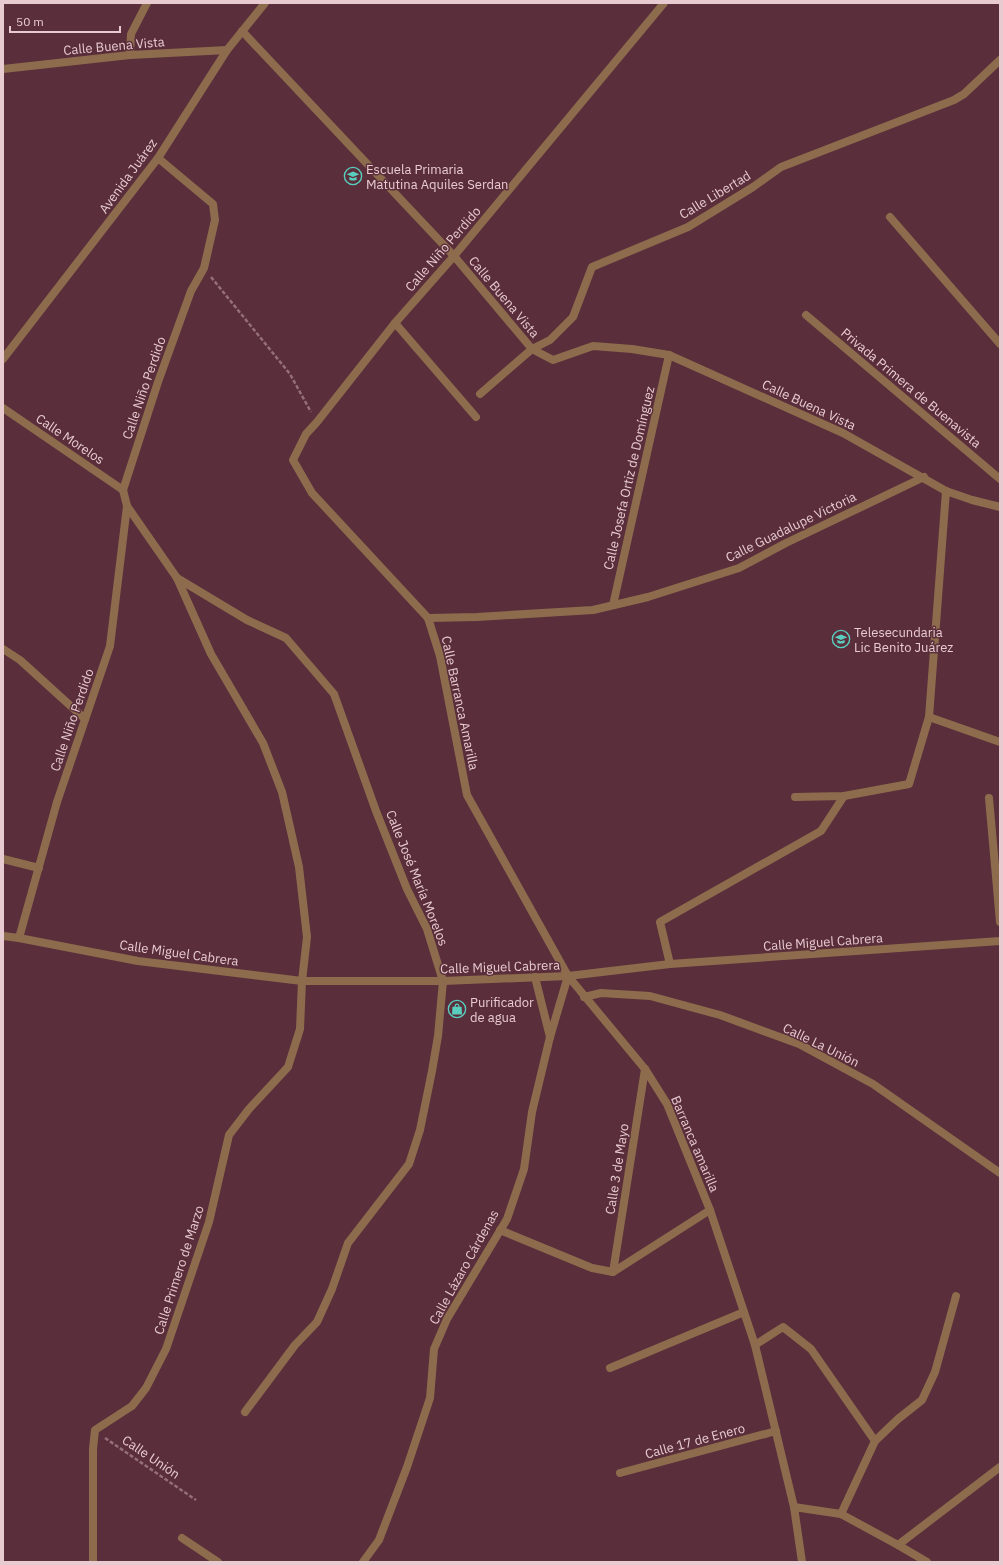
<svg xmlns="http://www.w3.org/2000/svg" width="1003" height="1565" font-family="'IBM Plex Sans',sans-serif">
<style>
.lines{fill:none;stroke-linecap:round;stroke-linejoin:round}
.path{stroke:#956f78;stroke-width:2.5;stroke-dasharray:4 2;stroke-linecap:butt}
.minor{stroke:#8d6c4e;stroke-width:8}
.tertiary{stroke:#8d6c4e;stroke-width:8}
.labels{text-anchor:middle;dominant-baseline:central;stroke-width:3;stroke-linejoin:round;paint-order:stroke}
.street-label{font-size:13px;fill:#e8cbd1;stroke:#5a2e3a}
.poi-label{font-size:13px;fill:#e8cbd1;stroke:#5a2e3a;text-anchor:start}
</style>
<rect width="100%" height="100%" fill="#5a2e3a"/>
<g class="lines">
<!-- path -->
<g class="path">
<polyline points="211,277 290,374 311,412"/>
<polyline points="105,1438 196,1500"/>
</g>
<!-- minor -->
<g class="minor">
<polyline points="664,3 454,256 395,323 317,422 306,434 293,460 312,493 428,618 440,656 467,795 568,976 645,1069 667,1104 710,1210 755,1345 794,1507 802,1562"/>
<polyline points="242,31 454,256 532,349 553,360 593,346 632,349 669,355 843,433 946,491 972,500 1000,507"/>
<polyline points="130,55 131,34 147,3"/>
<polyline points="3,69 130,55 227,50"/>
<polyline points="890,217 1000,344"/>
<polyline points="806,315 1000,479"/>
<polyline points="395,323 476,417"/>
<polyline points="3,359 158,158 227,50 265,3"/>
<polyline points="480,394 532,349 550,340 573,317 592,267 688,227 753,187 781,167 954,100 964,94 1000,60"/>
<polyline points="3,408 123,490"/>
<polyline points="177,578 247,620 286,638 334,694 376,811 407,889 427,929 443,981 438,1036 432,1071 420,1130 409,1164 348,1243 332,1289 317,1322 295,1345 245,1412"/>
<polyline points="613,605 669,355"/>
<polyline points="428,618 477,617 593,610 648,597 739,568 786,543 924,477"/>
<polyline points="3,649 20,660 85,719"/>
<polyline points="929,717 1000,742"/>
<polyline points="795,797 844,796 909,784 929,717 946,491"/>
<polyline points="989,798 1000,922"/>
<polyline points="3,859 39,868"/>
<polyline points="19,938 57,802 110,646 127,506"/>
<polyline points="670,964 660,922 821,831 844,796"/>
<polyline points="535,977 550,1037"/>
<polyline points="584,997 601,993 650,996 720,1015 799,1044 873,1084 1000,1173"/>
<polyline points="500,1230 592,1268 613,1272 710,1210"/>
<polyline points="613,1272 645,1069"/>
<polyline points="755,1345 783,1327 811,1349 875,1441"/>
<polyline points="610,1368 744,1312"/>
<polyline points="620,1473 776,1431"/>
<polyline points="794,1507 841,1514 898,1545 927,1562"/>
<polyline points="841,1514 875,1441 898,1419 922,1400 935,1372 956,1296"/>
<polyline points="182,1538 218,1562"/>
<polyline points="898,1545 1000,1467"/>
<polyline points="93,1562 93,1449 95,1430 132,1406 146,1388 166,1349 209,1222 229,1135 249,1109 288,1067 300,1029 302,981 307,937 299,867 282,792 263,743 211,654 177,578 127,506 123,490 158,382 191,291 204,268 215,220 213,204 158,158"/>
<polyline points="363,1562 379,1540 407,1467 430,1398 434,1349 447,1319 507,1219 524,1169 532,1112 550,1037 568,976"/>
</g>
<!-- tertiary -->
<polyline class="tertiary" points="3,936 19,938 138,961 302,981 443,981 568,976 670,964 1000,941"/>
</g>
<!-- icons -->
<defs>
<symbol id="school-ring" viewBox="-11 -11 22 22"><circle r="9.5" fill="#5a2e3a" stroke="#5acebe" stroke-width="1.5"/><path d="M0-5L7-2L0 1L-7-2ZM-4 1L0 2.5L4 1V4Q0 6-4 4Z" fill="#5acebe"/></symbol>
<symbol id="shop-ring" viewBox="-11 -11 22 22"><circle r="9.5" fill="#5a2e3a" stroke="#5acebe" stroke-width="1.5"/><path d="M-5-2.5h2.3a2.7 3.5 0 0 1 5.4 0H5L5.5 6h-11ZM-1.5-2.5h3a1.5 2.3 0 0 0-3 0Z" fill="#5acebe"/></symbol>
</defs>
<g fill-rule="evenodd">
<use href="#school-ring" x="343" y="166" width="20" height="20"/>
<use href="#school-ring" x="831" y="629" width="20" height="20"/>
<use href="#shop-ring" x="447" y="999" width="20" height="20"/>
</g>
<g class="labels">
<!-- street labels -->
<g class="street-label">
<text transform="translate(114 46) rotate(-5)">Calle Buena Vista</text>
<text transform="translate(128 176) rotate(-54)">Avenida Juárez</text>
<text transform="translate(715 195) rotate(-31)">Calle Libertad</text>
<text transform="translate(443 249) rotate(-49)">Calle Niño Perdido</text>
<text transform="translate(504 297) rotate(50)">Calle Buena Vista</text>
<text transform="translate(144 388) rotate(-71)">Calle Niño Perdido</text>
<text transform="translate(911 388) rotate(40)">Privada Primera de Buenavista</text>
<text transform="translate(809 405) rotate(25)">Calle Buena Vista</text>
<text transform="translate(70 439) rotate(34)">Calle Morelos</text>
<text transform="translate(629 478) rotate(-77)">Calle Josefa Ortiz de Domínguez</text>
<text transform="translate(791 527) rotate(-26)">Calle Guadalupe Victoria</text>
<text transform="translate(460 703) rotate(78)">Calle Barranca Amarilla</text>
<text transform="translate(72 720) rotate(-71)">Calle Niño Perdido</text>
<text transform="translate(417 878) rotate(68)">Calle José María Morelos</text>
<text transform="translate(823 942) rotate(-4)">Calle Miguel Cabrera</text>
<text transform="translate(179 953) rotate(8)">Calle Miguel Cabrera</text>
<text transform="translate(500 967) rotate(-2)">Calle Miguel Cabrera</text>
<text transform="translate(821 1045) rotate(26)">Calle La Unión</text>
<text transform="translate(695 1144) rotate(67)">Barranca amarilla</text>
<text transform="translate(617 1169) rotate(-81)">Calle 3 de Mayo</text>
<text transform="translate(464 1267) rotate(-61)">Calle Lázaro Cárdenas</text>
<text transform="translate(179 1270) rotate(-72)">Calle Primero de Marzo</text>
<text transform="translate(695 1441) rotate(-15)">Calle 17 de Enero</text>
<text transform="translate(151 1457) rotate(34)">Calle Unión</text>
</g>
<!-- poi labels -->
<g class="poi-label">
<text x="366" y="169">Escuela Primaria<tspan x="366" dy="15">Matutina Aquiles Serdan</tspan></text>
<text x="854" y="632">Telesecundaria<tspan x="854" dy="15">Lic Benito Juárez</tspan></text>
<text x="470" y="1002">Purificador<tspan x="470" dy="15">de agua</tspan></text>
</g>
</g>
<!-- border -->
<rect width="1003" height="1565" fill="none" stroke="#e8cbd1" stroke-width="8"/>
<!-- scale -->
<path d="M10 26v6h110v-6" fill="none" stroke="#e8cbd1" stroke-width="2"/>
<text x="16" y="26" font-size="12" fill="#e8cbd1" stroke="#5a2e3a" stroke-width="3" paint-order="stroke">50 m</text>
</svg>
